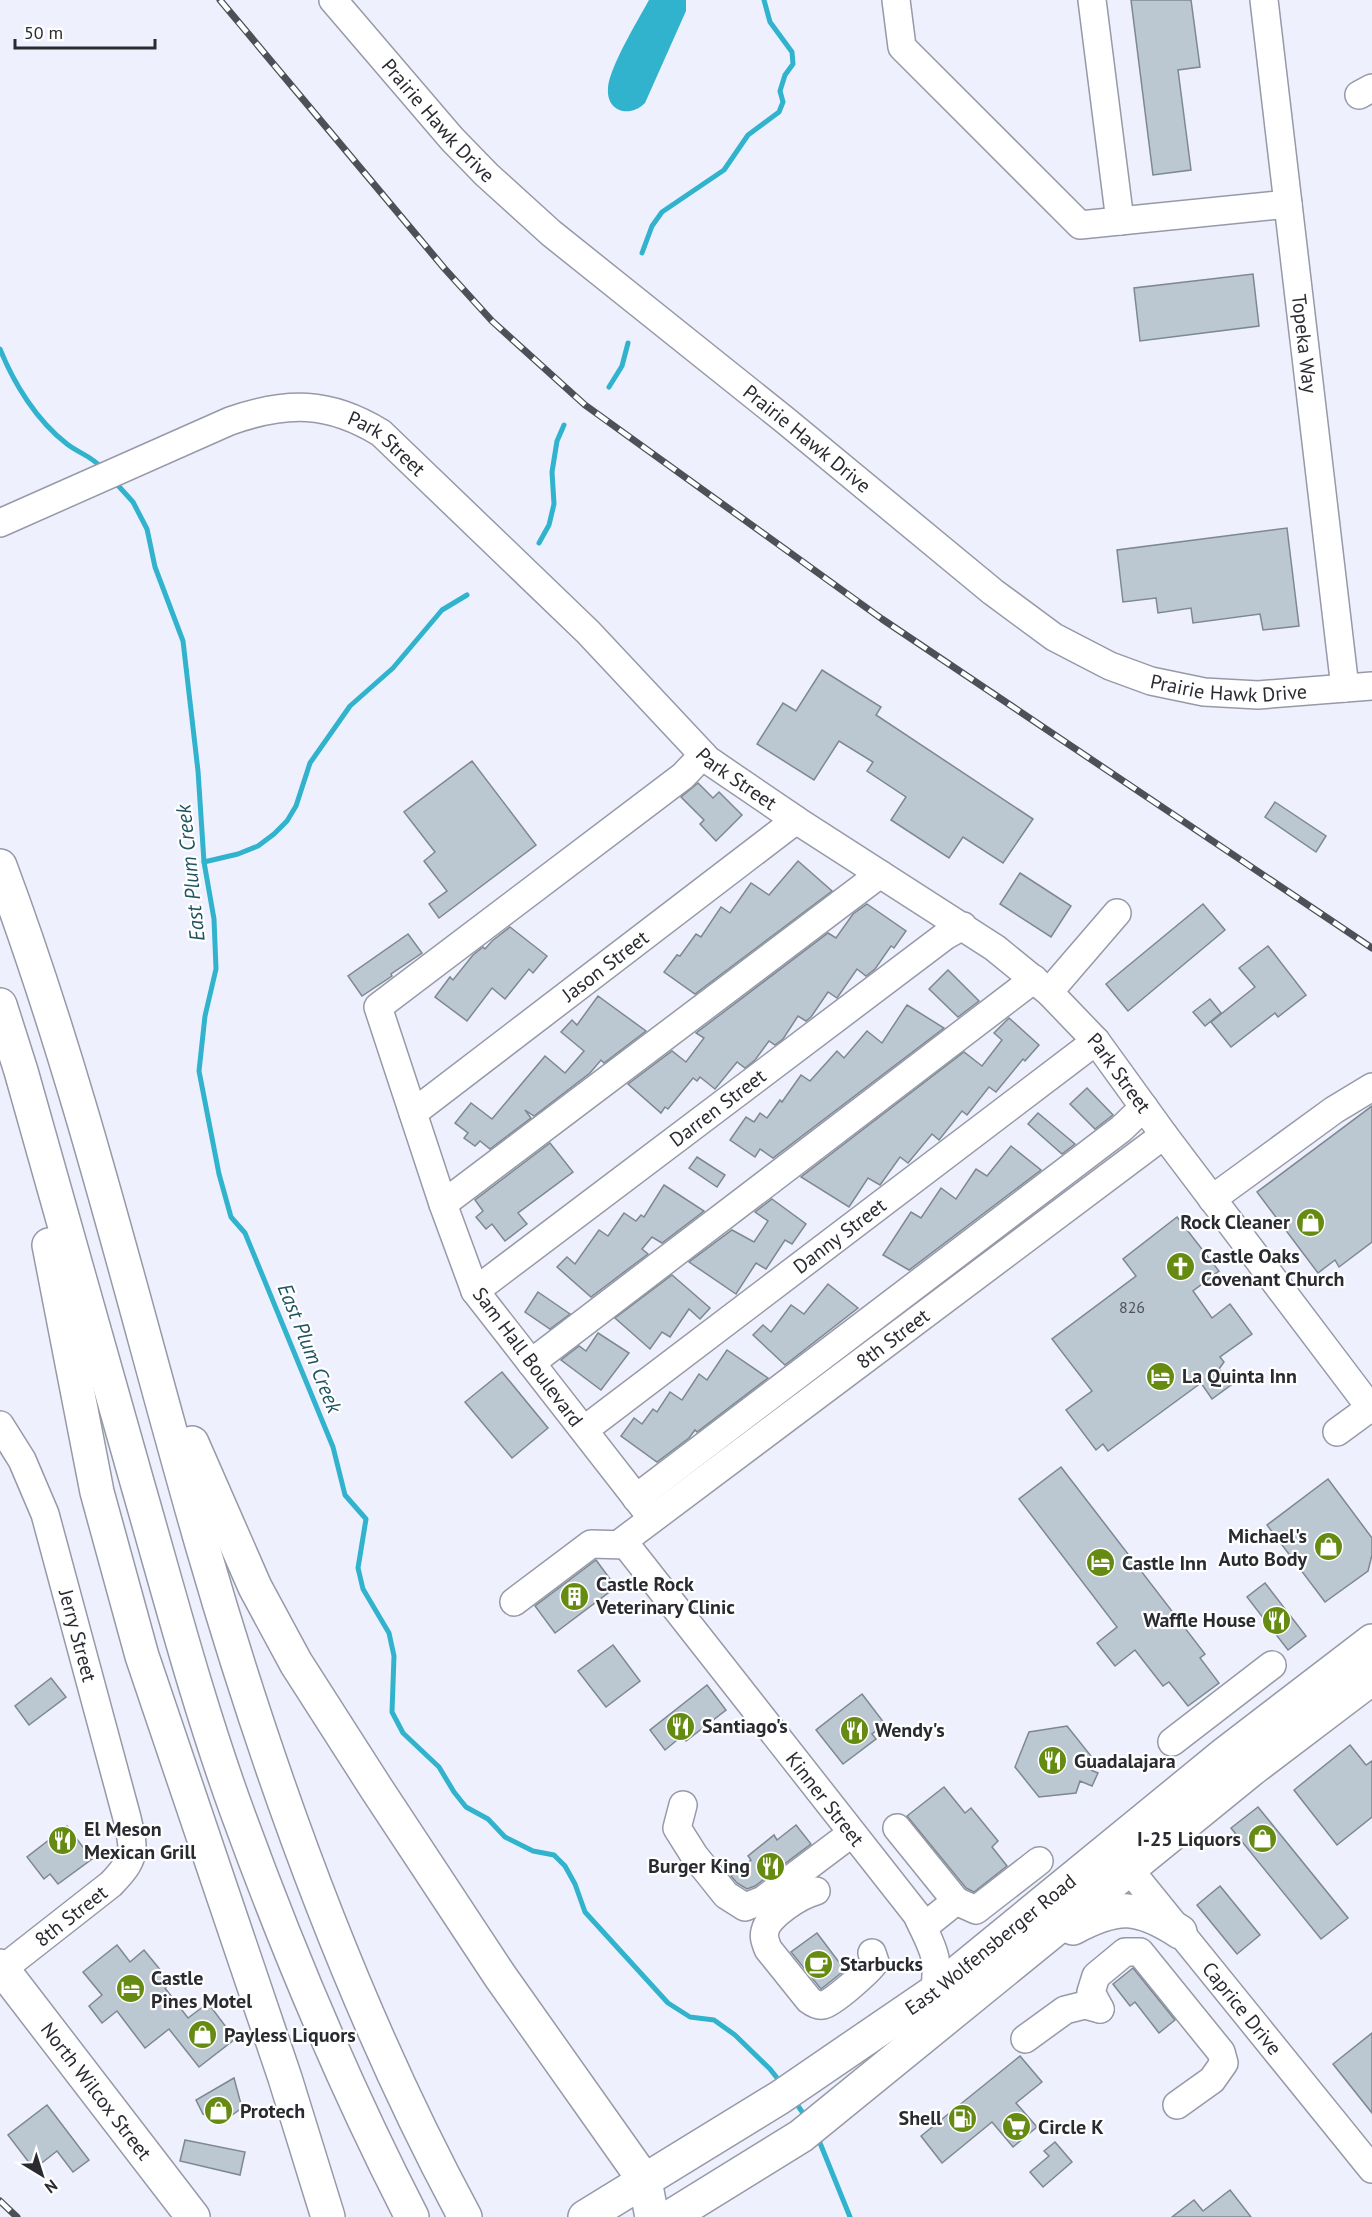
<svg xmlns="http://www.w3.org/2000/svg" width="1372" height="2217" font-family="'PT Sans',sans-serif">
<style>
.water{fill:#31b3cd}
.lines{fill:none;stroke-linecap:round;stroke-linejoin:round}
.stream{stroke:#31b3cd;stroke-width:5}
.building{fill:#bbc7d1;stroke:#7d8892;stroke-width:1.5}
.minor-casing{stroke:#9699a7;stroke-width:30}
.major-casing{stroke:#9699a7;stroke-width:36}
.highway-casing{stroke:#9699a7;stroke-width:36}
.minor{stroke:#fff;stroke-width:27}
.major{stroke:#fff;stroke-width:33}
.highway{stroke:#fff;stroke-width:33}
.rail-casing{stroke:#4d5056;stroke-width:7}
.rail{stroke:#fff;stroke-width:4.5;stroke-dasharray:14;stroke-linecap:butt}
.labels{text-anchor:middle;dominant-baseline:central;stroke-width:4.5;stroke-linejoin:round;paint-order:stroke}
.number-label{font-size:16px;fill:#4e5258}
.street-label{font-size:20px;fill:#292b30;stroke:#fff}
.poi-label{font-size:20px;font-weight:bold;fill:#292b30;stroke:#fff;text-anchor:start}
.water-label{font-size:21px;font-style:italic;fill:#205460;stroke:#fff}
</style>
<rect width="100%" height="100%" fill="#eef1fd"/>
<!-- water -->
<path class="water" d="M649 0H686V11L645 103C629 119 606 111 608 88 609 68 638 20 649 0Z"/>
<g class="lines">
<!-- stream -->
<g class="stream">
<polyline points="642,253 652,226 662,212 724,170 748,135 779,112 783,102 780,91 785,75 793,64 792,52 770,22 764,0"/>
<path d="M0 349C14 384 37 421 67 444 80 454 90 455 102 468"/>
<polyline points="609,387 622,366 628,343"/>
<polyline points="114,481 133,502 147,529 155,567 183,641 198,771 204,862 214,919 216,969 205,1016 199,1071 219,1174 231,1217 245,1233 333,1447 345,1495 366,1519 358,1568 363,1589 389,1633 394,1656 392,1712 403,1733 439,1767 454,1792 466,1807 488,1819 505,1837 533,1851 554,1855 565,1866 575,1884 585,1912 668,2003 690,2017 714,2020 735,2035 770,2069 781,2083"/>
<polyline points="539,543 549,525 554,504 552,472 557,441 564,425"/>
<polyline points="204,862 238,854 258,846 274,834 287,821 296,806 310,763 350,706 393,668 442,610 467,595"/>
<polyline points="794,2100 807,2119"/>
<polyline points="818,2138 850,2217"/>
</g>
</g>
<!-- building -->
<g class="building">
<polygon points="1131,0 1191,0 1200,67 1178,70 1191,170 1153,175"/>
<polygon points="1253,274 1259,326 1140,341 1134,288"/>
<polygon points="1287,528 1299,626 1263,630 1260,614 1193,623 1191,608 1158,613 1156,598 1123,602 1117,550"/>
<polygon points="822,670 881,707 876,715 1033,819 1003,863 963,837 949,858 891,820 906,797 867,771 873,762 839,741 814,780 757,744 783,703 796,711"/>
<polygon points="472,761 536,845 439,918 429,904 447,891 424,861 435,852 404,812"/>
<polygon points="698,783 713,798 719,792 742,815 716,841 700,824 704,820 681,797"/>
<polygon points="1275,802 1326,836 1316,852 1265,817"/>
<polygon points="798,861 832,891 695,994 664,972 677,955 680,956 696,934 701,937 721,907 730,913 751,883 769,895"/>
<polygon points="1020,873 1071,906 1051,937 1000,904"/>
<polygon points="867,904 906,931 894,948 891,946 875,969 866,976 857,969 837,998 828,992 811,1017 806,1021 798,1016 783,1039 775,1045 769,1041 755,1060 745,1068 737,1062 715,1089 700,1077 697,1081 693,1078 668,1109 665,1107 661,1113 628,1084 672,1051 686,1062 704,1038 696,1033 828,933 836,938 853,914"/>
<polygon points="1203,904 1225,930 1128,1011 1106,984"/>
<polygon points="510,927 547,956 533,973 529,969 505,999 492,988 467,1021 435,997 450,977 453,980 473,955 483,947 485,949 492,941"/>
<polygon points="408,934 422,953 391,974 392,976 362,996 348,976"/>
<polygon points="1268,946 1306,995 1278,1017 1275,1013 1231,1047 1211,1022 1255,987 1239,968"/>
<polygon points="948,970 979,1001 958,1017 929,989"/>
<polygon points="598,996 646,1031 604,1063 601,1060 590,1073 534,1116 525,1110 531,1118 490,1149 480,1141 475,1146 464,1138 468,1133 455,1123 471,1103 492,1119 545,1056 565,1073 584,1051 561,1032 572,1020 577,1025"/>
<polygon points="1210,999 1221,1013 1205,1026 1193,1012"/>
<polygon points="907,1005 944,1028 773,1158 760,1149 755,1157 730,1140 746,1117 754,1122 760,1113 767,1118 780,1100 782,1102 801,1075 810,1081 837,1051 844,1058 867,1031 882,1043"/>
<polygon points="1009,1018 1039,1045 1025,1061 1023,1059 996,1092 989,1087 967,1115 962,1111 939,1140 932,1134 908,1163 900,1157 880,1185 868,1178 849,1207 801,1177 964,1052 982,1066 1002,1040 994,1033"/>
<polygon points="1087,1088 1113,1115 1095,1129 1070,1104"/>
<polygon points="1372,1106 1372,1242 1339,1267 1335,1260 1318,1273 1257,1192"/>
<polygon points="1038,1113 1075,1144 1062,1154 1028,1124"/>
<polygon points="550,1143 573,1172 518,1213 527,1224 505,1241 492,1224 486,1229 476,1217 483,1211 475,1200"/>
<polygon points="1011,1146 1041,1170 909,1270 883,1255 911,1212 921,1218 941,1188 956,1199 976,1169 987,1176"/>
<polygon points="697,1157 725,1175 717,1187 689,1168"/>
<polygon points="664,1185 704,1211 662,1243 652,1237 642,1249 648,1254 591,1297 557,1267 567,1257 575,1264 599,1230 608,1236 624,1213 636,1221 641,1215 644,1217"/>
<polygon points="772,1199 806,1224 792,1244 785,1240 766,1269 756,1263 736,1294 689,1262 732,1230 754,1242 768,1221 755,1212"/>
<polygon points="1177,1217 1219,1271 1193,1291 1212,1318 1230,1304 1252,1334 1220,1357 1224,1362 1219,1369 1231,1385 1212,1399 1201,1383 1108,1451 1103,1444 1096,1450 1066,1410 1092,1391 1052,1339 1136,1276 1123,1259"/>
<polygon points="672,1275 710,1308 700,1319 689,1309 670,1337 662,1332 650,1349 615,1318"/>
<polygon points="828,1284 858,1308 785,1365 753,1335 763,1325 771,1332 791,1305 804,1314"/>
<polygon points="538,1292 570,1314 550,1329 525,1312"/>
<polygon points="598,1333 629,1353 601,1390 561,1360 579,1346 586,1351"/>
<polygon points="727,1350 768,1378 697,1432 695,1430 689,1438 657,1462 621,1436 634,1418 642,1424 653,1409 657,1412 670,1392 682,1400 699,1374 707,1380"/>
<polygon points="502,1372 548,1428 512,1458 465,1402"/>
<polygon points="1061,1467 1205,1654 1200,1658 1219,1683 1188,1706 1169,1682 1163,1686 1135,1650 1115,1666 1097,1643 1117,1627 1019,1499"/>
<polygon points="1328,1479 1372,1538 1372,1555 1368,1571 1325,1602 1267,1525"/>
<polygon points="596,1560 616,1587 555,1633 535,1606"/>
<polygon points="1265,1583 1306,1636 1288,1650 1247,1597"/>
<polygon points="613,1645 640,1681 606,1707 578,1671"/>
<polygon points="51,1678 66,1697 29,1725 15,1706"/>
<polygon points="707,1685 726,1710 686,1741 682,1736 665,1750 650,1730"/>
<polygon points="862,1694 885,1724 872,1734 876,1739 843,1764 816,1730"/>
<polygon points="1067,1726 1091,1756 1086,1768 1098,1773 1092,1786 1080,1781 1076,1793 1039,1797 1015,1767 1029,1732"/>
<polygon points="1350,1745 1366,1765 1372,1761 1372,1817 1337,1845 1294,1790"/>
<polygon points="944,1787 965,1813 971,1808 998,1841 992,1847 1007,1866 974,1892 966,1888 907,1816"/>
<polygon points="1258,1807 1348,1918 1321,1939 1231,1828"/>
<polygon points="796,1825 811,1844 755,1886 747,1889 737,1883 731,1876 751,1860 748,1856 774,1835 777,1840"/>
<polygon points="67,1826 92,1859 58,1884 50,1874 44,1879 27,1857"/>
<polygon points="1220,1886 1260,1935 1237,1954 1197,1905"/>
<polygon points="817,1933 845,1970 821,1989 791,1952"/>
<polygon points="117,1945 130,1962 144,1950 171,1983 165,1988 188,2018 208,2003 235,2039 199,2067 169,2029 145,2048 117,2011 102,2023 89,2006 102,1995 83,1972"/>
<polygon points="1133,1968 1175,2020 1159,2033 1135,2002 1130,2006 1113,1984"/>
<polygon points="1372,2033 1372,2113 1333,2064"/>
<polygon points="1020,2056 1042,2082 1016,2103 1037,2127 1013,2147 992,2122 942,2163 921,2136"/>
<polygon points="234,2078 242,2108 225,2120 203,2114 196,2100"/>
<polygon points="47,2105 89,2160 73,2172 57,2151 34,2169 8,2135"/>
<polygon points="185,2140 245,2152 240,2175 180,2161"/>
<polygon points="1055,2142 1072,2162 1043,2187 1030,2172 1049,2156 1044,2151"/>
<polygon points="1230,2190 1251,2217 1172,2217 1194,2200 1203,2211"/>
</g>
<g class="lines">
<defs>
<g id="minor">
<path id="s1" d="M333 0 452 139 487 175 551 233 786 421 993 592 1054 637 1110 666 1151 681 1204 692 1258 695 1372 686"/>
<polyline points="896,0 902,47 1080,225 1288,204"/>
<polyline points="1092,0 1120,221"/>
<path id="s2" d="M1264 0 1345 688"/>
<polyline points="1359,95 1372,88"/>
<path id="s3" d="M0 523 230 421C287 401 329 401 381 433L588 632 708 760 796 820 995 948 1049 992 1096 1041 1164 1135 1372 1410"/>
<polyline points="1049,992 1117,913"/>
<path id="s4" d="M413 1113 796 820"/>
<polyline points="1212,1199 1334,1110 1372,1087"/>
<polyline points="443,1204 880,874"/>
<path id="s5" d="M475 1291 945 936 963 926"/>
<polyline points="531,1363 1034,979"/>
<path id="s6" d="M0 1425 22 1460 45 1514 127 1818C135 1852 136 1858 111 1884L0 1971"/>
<path id="s7" d="M584 1430 1096 1041"/>
<polyline points="1337,1432 1370,1408"/>
<polyline points="636,1498 1121,1129 1144,1107"/>
<polyline points="652,1518 475,1291 443,1204 378,1007 683,776 703,755"/>
<polyline points="514,1602 591,1544 626,1545"/>
<polyline points="1172,1742 1272,1665"/>
<polyline points="683,1805 677,1828 694,1855 726,1895 745,1907 763,1900 852,1833"/>
<polyline points="897,1828 956,1901"/>
<path id="s8" d="M1116 1853 1372 2169"/>
<path d="M816 1891C801 1895 768 1915 765 1931 763 1938 766 1943 768 1949L809 2000C813 2003 818 2006 823 2005 833 2003 869 1971 875 1962L872 1953"/>
<polyline points="931,1921 956,1901 976,1910 1039,1861"/>
<path id="s9" d="M934 1992C941 1956 931 1946 917 1915L623 1541 1164 1135"/>
<polyline points="1100,2009 1091,1992 1096,1976 1125,1952 1140,1952 1221,2052 1224,2063 1212,2080 1177,2105"/>
<polyline points="1025,2039 1065,2010 1085,2005 1100,2009"/>
</g>
<g id="major">
<path d="M1073 1928C1118 1904 1138 1905 1180 1932"/>
<path id="s10" d="M0 1966 193 2217"/>
<path id="s11" d="M585 2217 779 2098 934 1992 1226 1753 1372 1641"/>
<polyline points="670,2217 801,2136 1252,1769 1372,1678"/>
</g>
<g id="highway">
<path d="M0 866C83 1088 137 1320 203 1548 269 1776 352 2008 465 2217"/>
<path d="M0 1005 21 1071C59 1208 98 1345 137 1482 169 1593 198 1705 238 1814 288 1951 345 2087 412 2217"/>
<polyline points="49,1245 97,1492 142,1656 285,2078 328,2217"/>
<polyline points="192,1443 255,1587 296,1663 376,1788 500,1976 645,2181 652,2217"/>
</g>
</defs>
<!-- minor casing -->
<use href="#minor" class="minor-casing"/>
<!-- major casing -->
<use href="#major" class="major-casing"/>
<!-- highway casing -->
<use href="#highway" class="highway-casing"/>
<!-- minor -->
<use href="#minor" class="minor"/>
<!-- major -->
<use href="#major" class="major"/>
<!-- highway -->
<use href="#highway" class="highway"/>
<defs>
<g id="rail">
<polyline points="220,0 444,268 492,321 585,405 882,619 1372,948"/>
<polyline points="0,2201 17,2217"/>
</g>
</defs>
<!-- rail casing -->
<use href="#rail" class="rail-casing"/>
<!-- rail -->
<use href="#rail" class="rail"/>
</g>
<!-- icons -->
<defs>
<symbol id="shop-disc" viewBox="-11 -11 22 22"><circle r="9.5" fill="#668b12" stroke="#fff"/><path d="M-5-2.5h2.3a2.7 3.5 0 0 1 5.4 0H5L5.5 6h-11ZM-1.5-2.5h3a1.5 2.3 0 0 0-3 0Z" fill="#fff"/></symbol>
<symbol id="church-disc" viewBox="-11 -11 22 22"><circle r="9.5" fill="#668b12" stroke="#fff"/><path d="M-1.2-6h2.4v3.5h3.3v2.4h-3.3V6h-2.4V-.1h-3.3v-2.4h3.3Z" fill="#fff"/></symbol>
<symbol id="hotel-disc" viewBox="-11 -11 22 22"><circle r="9.5" fill="#668b12" stroke="#fff"/><path d="M-6-4.5h1.5V1H6V5H4.5V3h-9V5H-6ZM-4 0a1.8 1.8 0 1 1 3.6 0ZM.5 0V-2.5h3Q6-2.5 6 0Z" fill="#fff"/></symbol>
<symbol id="building-disc" viewBox="-11 -11 22 22"><circle r="9.5" fill="#668b12" stroke="#fff"/><path d="M-4-6H4V6H1V3H-1V6H-4ZM-2.5-4.3h1.7v1.8h-1.7ZM.8-4.3h1.7v1.8H.8ZM-2.5-1h1.7V.8h-1.7ZM.8-1h1.7V.8H.8Z" fill="#fff"/></symbol>
<symbol id="restaurant-disc" viewBox="-11 -11 22 22"><circle r="9.5" fill="#668b12" stroke="#fff"/><path d="M-5-6h1v4h1v-4h1v4h1v-4h1v5L-1.5 .5V6h-2V.5L-5-1ZM5-6V6H3V1.5H1.5Q1.5-4 5-6Z" fill="#fff"/></symbol>
<symbol id="cafe-disc" viewBox="-11 -11 22 22"><circle r="9.5" fill="#668b12" stroke="#fff"/><path d="M-5.5-4.5H6V0H3Q3 3.5 0 3.5H-2.5Q-5.5 3.5-5.5 0ZM3-3.2v2h1.7v-2ZM-6 4.5H4V6H-6Z" fill="#fff"/></symbol>
<symbol id="fuel-disc" viewBox="-11 -11 22 22"><circle r="9.5" fill="#668b12" stroke="#fff"/><path d="M-5.5-6h7V0h2V4h1.3V-2.5L3-4.5l.8-.8L6-3V5H2.5V1h-1V6h-7ZM-4.2-4.7v3.2H.2V-4.7Z" fill="#fff"/></symbol>
<symbol id="supermarket-disc" viewBox="-11 -11 22 22"><circle r="9.5" fill="#668b12" stroke="#fff"/><path d="M-6-5.5h2.5l.6 2H6L4.5 2H-2.5L-4.4-4H-6ZM-1.5 3.2a1.3 1.3 0 1 0 .1 0ZM3 3.2a1.3 1.3 0 1 0 .1 0Z" fill="#fff"/></symbol>
</defs>
<g fill-rule="evenodd">
<use href="#shop-disc" x="1294" y="1206" width="33" height="33"/>
<use href="#church-disc" x="1164" y="1250" width="33" height="33"/>
<use href="#hotel-disc" x="1144" y="1360" width="33" height="33"/>
<use href="#shop-disc" x="1312" y="1530" width="33" height="33"/>
<use href="#hotel-disc" x="1084" y="1546" width="33" height="33"/>
<use href="#building-disc" x="558" y="1580" width="33" height="33"/>
<use href="#restaurant-disc" x="1260" y="1604" width="33" height="33"/>
<use href="#restaurant-disc" x="664" y="1710" width="33" height="33"/>
<use href="#restaurant-disc" x="838" y="1714" width="33" height="33"/>
<use href="#restaurant-disc" x="1036" y="1744" width="33" height="33"/>
<use href="#shop-disc" x="1246" y="1822" width="33" height="33"/>
<use href="#restaurant-disc" x="46" y="1824" width="33" height="33"/>
<use href="#restaurant-disc" x="754" y="1850" width="33" height="33"/>
<use href="#cafe-disc" x="802" y="1948" width="33" height="33"/>
<use href="#hotel-disc" x="114" y="1972" width="33" height="33"/>
<use href="#shop-disc" x="186" y="2018" width="33" height="33"/>
<use href="#shop-disc" x="202" y="2094" width="33" height="33"/>
<use href="#fuel-disc" x="946" y="2102" width="33" height="33"/>
<use href="#supermarket-disc" x="1000" y="2110" width="33" height="33"/>
</g>
<g class="labels">
<!-- number labels -->
<g class="number-label">
<text x="1132" y="1307">826</text>
</g>
<!-- street labels -->
<g class="street-label">
<text stroke="none"><textPath href="#s1" startOffset="160">Prairie Hawk Drive</textPath></text>
<text stroke="none"><textPath href="#s2" startOffset="346">Topeka Way</textPath></text>
<text stroke="none"><textPath href="#s1" startOffset="648">Prairie Hawk Drive</textPath></text>
<text stroke="none"><textPath href="#s3" startOffset="420">Park Street</textPath></text>
<text stroke="none"><textPath href="#s1" startOffset="1150">Prairie Hawk Drive</textPath></text>
<text stroke="none"><textPath href="#s3" startOffset="906">Park Street</textPath></text>
<text stroke="none"><textPath href="#s4" startOffset="242">Jason Street</textPath></text>
<text stroke="none"><textPath href="#s3" startOffset="1392">Park Street</textPath></text>
<text stroke="none"><textPath href="#s5" startOffset="304">Darren Street</textPath></text>
<text stroke="none"><textPath href="#s7" startOffset="321">Danny Street</textPath></text>
<text stroke="none"><textPath href="#s9" startOffset="894">8th Street</textPath></text>
<text transform="translate(528 1357) rotate(53)">Sam Hall Boulevard</text>
<text stroke="none"><textPath href="#s6" startOffset="226">Jerry Street</textPath></text>
<text transform="translate(825 1799) rotate(52)">Kinner Street</text>
<text transform="translate(71 1916) rotate(-38)">8th Street</text>
<text stroke="none"><textPath href="#s11" startOffset="489">East Wolfensberger Road</textPath></text>
<text stroke="none"><textPath href="#s8" startOffset="200">Caprice Drive</textPath></text>
<text stroke="none"><textPath href="#s10" startOffset="158">North Wilcox Street</textPath></text>
</g>
<!-- poi labels -->
<g class="poi-label">
<text x="1290" y="1222" text-anchor="end">Rock Cleaner</text>
<text x="1201" y="1256">Castle Oaks<tspan x="1201" dy="23">Covenant Church</tspan></text>
<text x="1182" y="1376">La Quinta Inn</text>
<text x="1307" y="1536" text-anchor="end">Michael's<tspan x="1307" dy="23">Auto Body</tspan></text>
<text x="1122" y="1563">Castle Inn</text>
<text x="596" y="1584">Castle Rock<tspan x="596" dy="23">Veterinary Clinic</tspan></text>
<text x="1256" y="1620" text-anchor="end">Waffle House</text>
<text x="702" y="1726">Santiago's</text>
<text x="875" y="1730">Wendy's</text>
<text x="1074" y="1761">Guadalajara</text>
<text x="84" y="1829">El Meson<tspan x="84" dy="23">Mexican Grill</tspan></text>
<text x="1241" y="1839" text-anchor="end">I-25 Liquors</text>
<text x="750" y="1866" text-anchor="end">Burger King</text>
<text x="840" y="1964">Starbucks</text>
<text x="151" y="1978">Castle<tspan x="151" dy="23">Pines Motel</tspan></text>
<text x="224" y="2035">Payless Liquors</text>
<text x="240" y="2111">Protech</text>
<text x="942" y="2118" text-anchor="end">Shell</text>
<text x="1038" y="2127">Circle K</text>
</g>
<!-- water labels -->
<g class="water-label">
<text transform="translate(190 873) rotate(-96)">East Plum Creek</text>
<text transform="translate(310 1348) rotate(68)">East Plum Creek</text>
</g>
</g>
<!-- north arrow -->
<g transform="translate(42 2175) rotate(142)" stroke="#ffffff" stroke-width="4.5" paint-order="stroke">
<path d="M0-4.5L10 22L0 15L-10 22Z" fill="#292b30"/>
<text y="-9" font-size="16" font-weight="bold" text-anchor="middle" fill="#292b30">N</text>
</g>
<!-- scale -->
<path d="M15 39v9h140v-9" fill="none" stroke="#292b30" stroke-width="3"/>
<text x="24" y="39" font-size="18" fill="#292b30" stroke="#ffffff" stroke-width="4.5" paint-order="stroke">50 m</text>
</svg>
